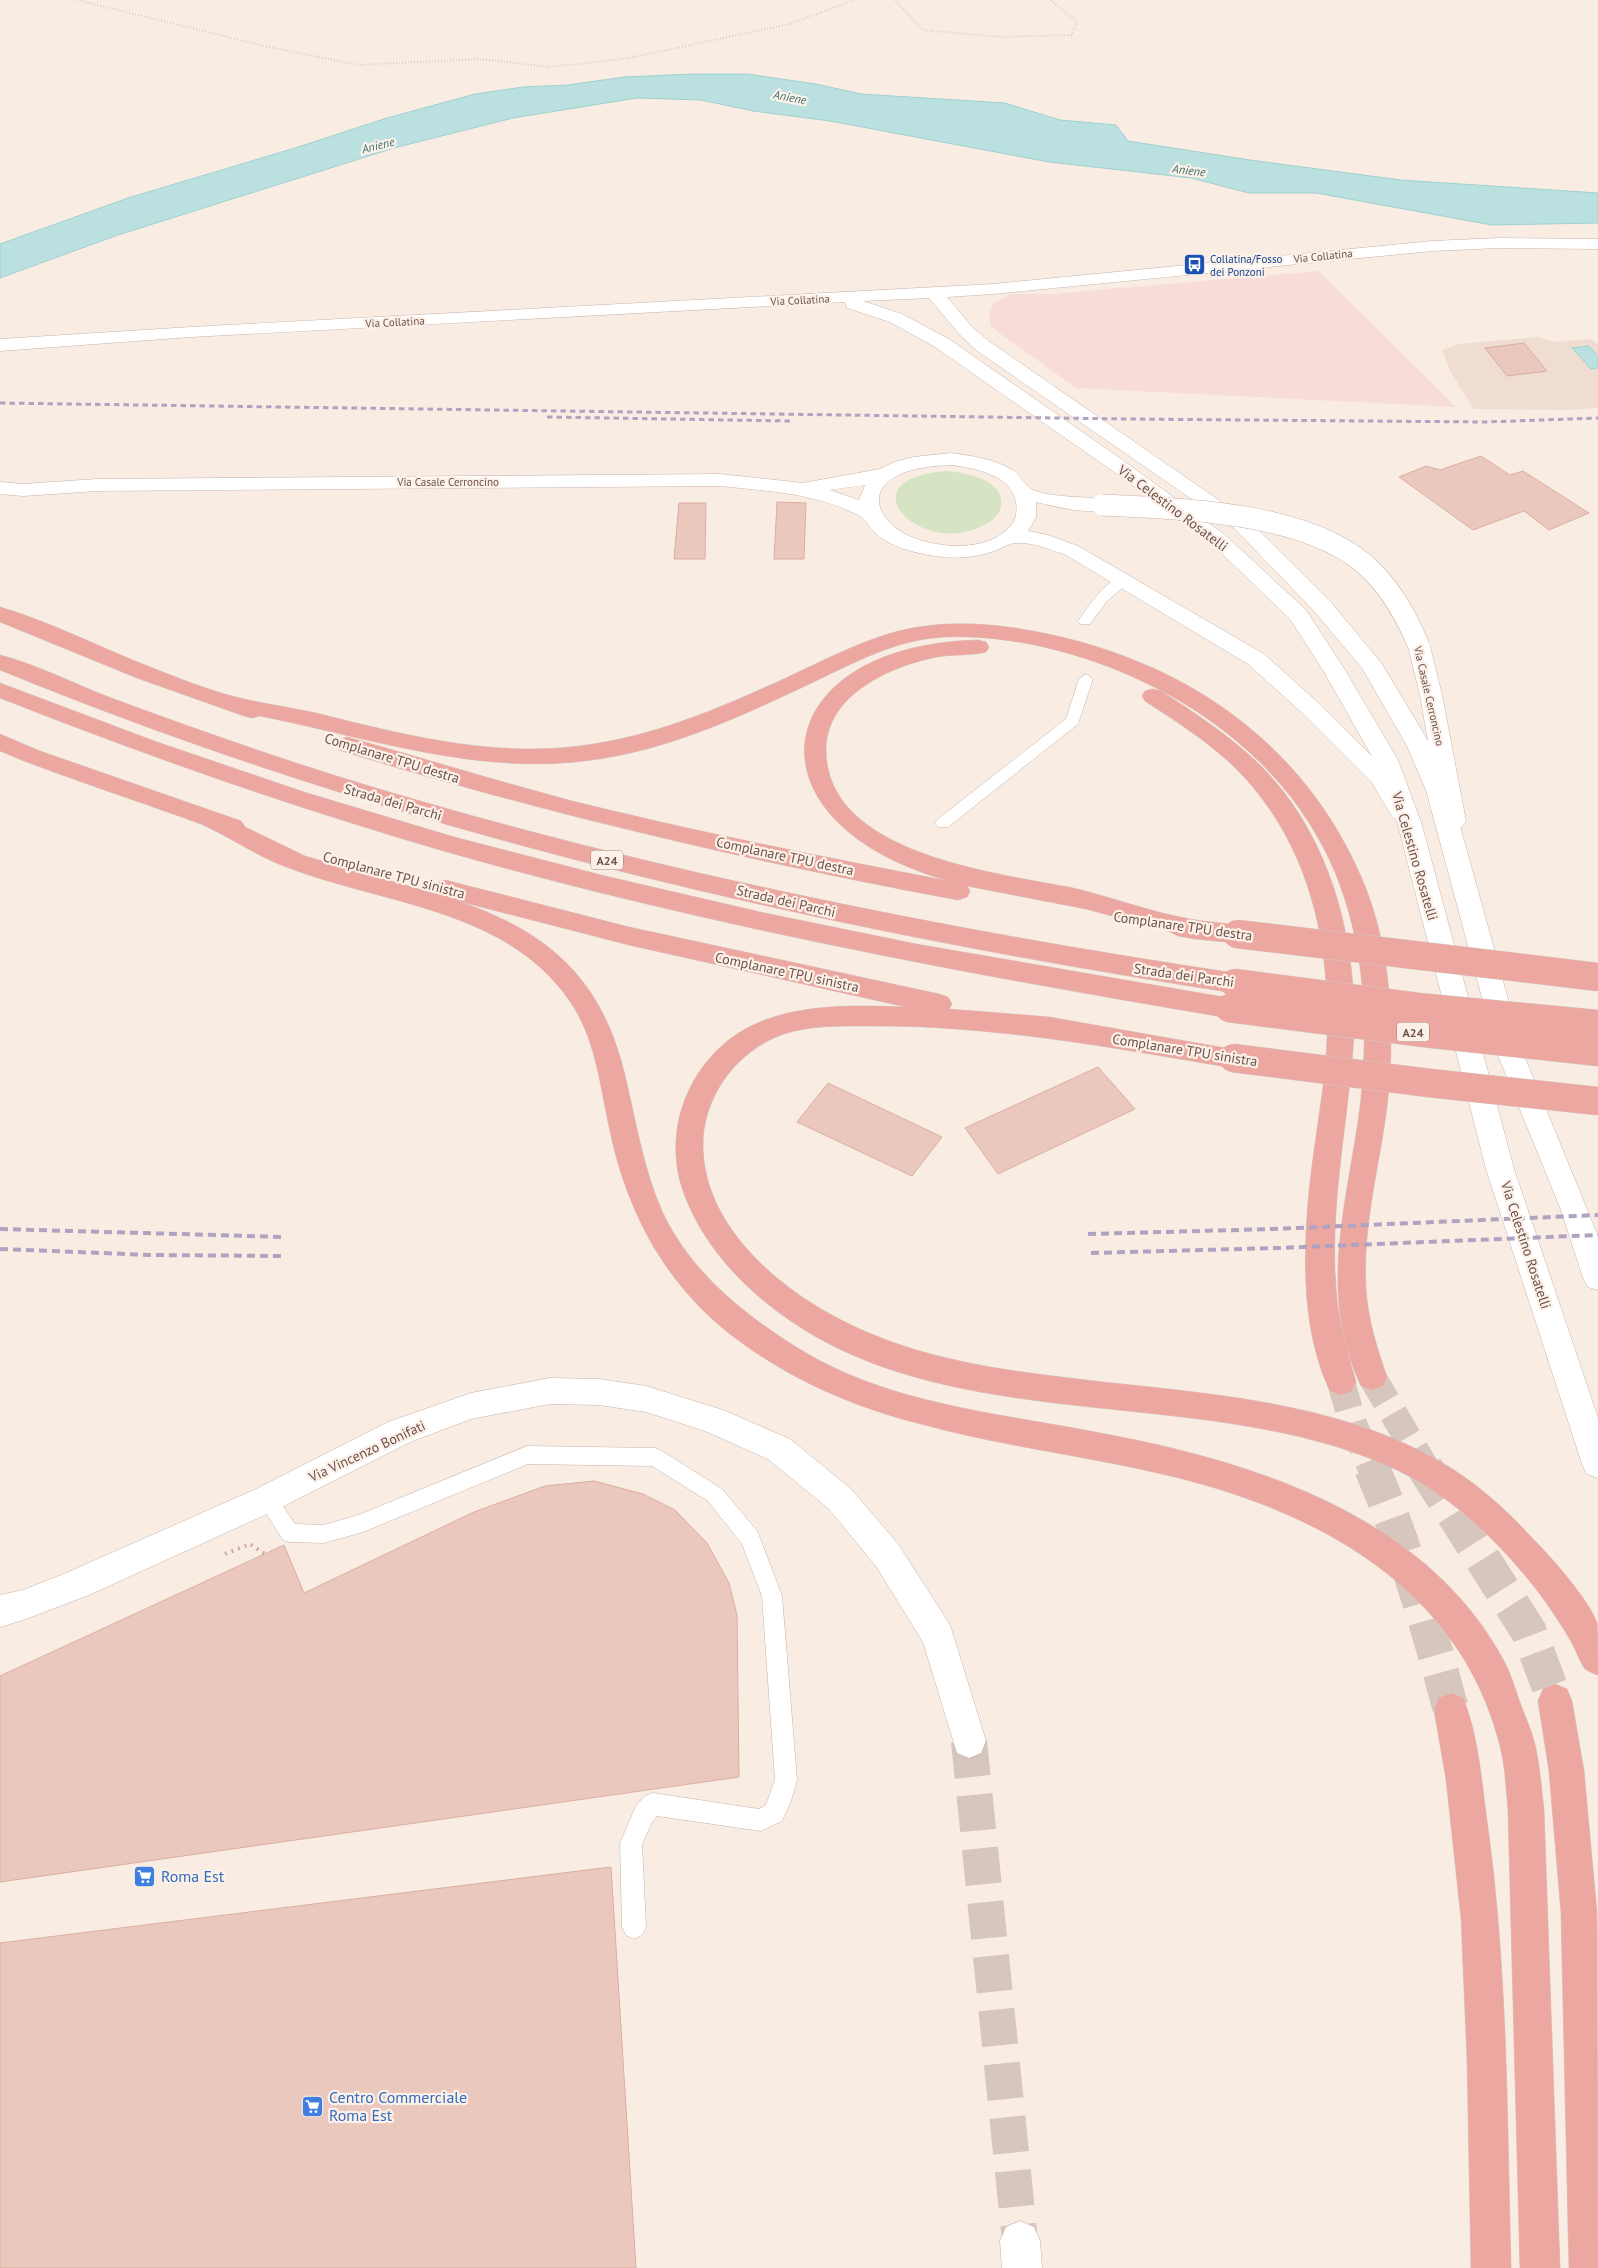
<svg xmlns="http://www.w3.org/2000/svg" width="1598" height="2268" font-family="'PT Sans',sans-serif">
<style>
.residential{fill:#f0ddd2}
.commercial{fill:#f8dcd8}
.green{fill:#d6e4c3}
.water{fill:#bae0df;stroke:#a2d0d0}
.building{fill:#ebc8be;stroke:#dcada0}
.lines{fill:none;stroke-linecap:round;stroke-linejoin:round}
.minor-tunnel{stroke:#d6c6bd;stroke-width:36;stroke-dasharray:36 18;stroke-linecap:butt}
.motorway-tunnel-far1{stroke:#d6c6bd;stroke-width:28;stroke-dasharray:28 14;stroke-linecap:butt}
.motorway-tunnel{stroke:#d6c6bd;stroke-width:36;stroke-dasharray:36 18;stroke-linecap:butt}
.service-casing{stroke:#c8b3ab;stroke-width:1}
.minor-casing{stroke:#c8b3ab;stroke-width:1}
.tertiary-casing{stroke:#c8b3ab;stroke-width:1}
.motorway-casing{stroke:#d4cbc9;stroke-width:1}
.path-far1{stroke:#cfaca1;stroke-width:2;stroke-dasharray:0.5 2.5;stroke-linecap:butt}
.path{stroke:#cfaca1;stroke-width:4;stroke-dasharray:2 5;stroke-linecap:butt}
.service{fill:#fff;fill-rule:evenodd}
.minor{fill:#fff;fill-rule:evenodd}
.tertiary{fill:#fff;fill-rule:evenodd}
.motorway{fill:#eca7a0;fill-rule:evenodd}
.rail-far1{stroke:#aea3c0;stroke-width:3;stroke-dasharray:5.5 4;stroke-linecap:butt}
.rail{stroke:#aea3c0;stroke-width:4;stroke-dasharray:8 5;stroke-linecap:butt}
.minor-bridge-casing{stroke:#c8b3ab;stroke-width:22;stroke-linecap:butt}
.motorway-bridge-casing{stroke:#d4cbc9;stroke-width:29;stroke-linecap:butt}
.minor-bridge{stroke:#fff;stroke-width:21}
.motorway-bridge{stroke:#eca7a0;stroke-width:28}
.labels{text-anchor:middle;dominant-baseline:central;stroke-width:4.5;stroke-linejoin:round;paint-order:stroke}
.far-street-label{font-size:11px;fill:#6e524c;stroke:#fcf1e8}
.far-transit-label{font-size:11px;fill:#164399;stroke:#fcf1e8;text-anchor:start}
.far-water-label{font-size:12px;font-style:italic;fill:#427272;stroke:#fcf1e8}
.shield{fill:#fcf1e8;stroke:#99827b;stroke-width:1}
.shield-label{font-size:12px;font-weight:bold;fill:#6e524c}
.street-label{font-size:14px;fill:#6e524c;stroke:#fcf1e8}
.near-shop-label{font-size:16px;fill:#366cbe;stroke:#fcf1e8;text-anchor:start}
</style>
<rect width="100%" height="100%" fill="#f9ede3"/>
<!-- residential -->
<polygon class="residential" points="1538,337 1556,342 1591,339 1598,344 1598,408 1566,410 1474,409 1451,373 1442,350 1458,344"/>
<!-- commercial -->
<polygon class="commercial" points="1319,271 1456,407 1076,388 991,327 989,316 993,303 1011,294 1051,294"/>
<!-- green -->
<path class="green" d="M948 471C965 473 1004 479 1001 505 1000 516 991 522 982 526 920 558 842 478 948 471Z"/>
<!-- water -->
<g class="water">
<polygon points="692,74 747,74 816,84 861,94 1005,103 1060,120 1116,125 1128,141 1250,160 1401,180 1598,193 1598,223 1492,225 1316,193 1249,193 1191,178 1049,162 830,121 753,111 701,100 637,98 513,118 394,148 118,235 0,278 0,244 128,198 295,148 387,118 475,94 523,87 568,85 624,77"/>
<polygon points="1589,346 1598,356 1598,368 1591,369 1572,348"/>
</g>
<!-- building -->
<g class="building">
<polygon points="1524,343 1547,371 1507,376 1485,348"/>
<polygon points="1481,456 1510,475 1523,471 1589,513 1549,530 1524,511 1473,530 1399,477 1426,466 1440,470"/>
<polygon points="777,502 806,503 804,559 774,559"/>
<polygon points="679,503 706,503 705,559 674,559"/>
<polygon points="1098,1067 1135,1109 998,1174 965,1128"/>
<polygon points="828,1083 942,1137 912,1176 797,1122"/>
<polygon points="594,1481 643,1494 675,1510 707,1543 729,1583 737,1615 739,1777 0,1882 0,1676 284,1545 304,1593 474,1512 545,1486"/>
<polygon points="611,1867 636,2268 0,2268 0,1943"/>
</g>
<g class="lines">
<!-- minor-tunnel -->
<polyline class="minor-tunnel" points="969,1741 1020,2241"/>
<!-- motorway-tunnel-far1 -->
<g class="motorway-tunnel-far1">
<polyline points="1372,1377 1426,1469"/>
<polyline points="1341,1382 1353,1424 1372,1469"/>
</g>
<!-- motorway-tunnel -->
<g class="motorway-tunnel">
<path d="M1372 1468C1405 1546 1429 1628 1451 1710"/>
<polyline points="1425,1468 1529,1632 1555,1701"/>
</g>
<defs>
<g id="service">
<path d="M1123 576 1128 577 1130 580 1128 583 1107 601 1090 624H1080L1078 621C1088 607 1106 580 1123 576Z"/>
<polygon points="1086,674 1093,679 1078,724 948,827 938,827 935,823 938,819 1066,719 1079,679"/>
<polygon points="527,1446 655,1448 662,1451 722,1489 757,1531 760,1538 782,1596 797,1780 791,1801 782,1821 761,1831 657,1816 652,1822 642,1844 646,1927 642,1935 634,1939 626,1935 622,1927 620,1843 636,1806 645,1796 653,1793 759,1809 766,1805 775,1780 762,1596 742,1544 708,1501 652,1466 528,1464 363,1532 324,1543 290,1542 283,1540 257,1499 260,1493 267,1490 274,1493 295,1524 324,1525 361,1514"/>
</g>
<g id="minor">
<path d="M951 453C972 456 996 459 1014 471 1020 476 1026 487 1033 490 1056 499 1085 495 1109 501L1112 505 1109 509C1087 515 1058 507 1036 502V517L1028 531 1048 535 1078 546 1264 654 1315 700 1388 772 1413 812 1409 818 1401 820 1393 818 1372 783 1299 710 1248 664 1064 554C1048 549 1033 542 1016 543 1009 543 999 550 991 552 973 558 953 559 935 556 914 553 891 547 875 533 870 528 866 519 860 516 816 493 769 491 720 486L97 491 23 496 0 494V482L23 484 97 479 720 474 803 483 880 469 894 462 914 457ZM951 465C974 468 1011 474 1016 502 1017 509 1017 518 1012 524 989 554 935 549 905 534 879 520 865 491 899 475 915 467 933 466 951 465ZM865 485 859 500 830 490Z"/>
<polygon points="1419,639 1427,641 1430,646 1442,695 1466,821 1462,827 1454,829 1446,827 1442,821 1420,695 1408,646 1411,641"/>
<polygon points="550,1378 599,1379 646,1386 723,1410 790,1439 851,1489 898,1544 950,1625 986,1741 981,1753 969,1758 957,1753 923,1642 876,1566 829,1509 768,1459 705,1431 646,1412 599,1405 550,1404 471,1419 410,1442 278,1509 89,1595 23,1620 0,1627 0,1595 23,1590 66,1573 256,1489 388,1422 471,1393"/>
<polygon points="1020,2221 1034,2227 1040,2241 1042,2268 1002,2268 1000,2241 1006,2227"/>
</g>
<polygon id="tertiary" points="1499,238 1598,239 1598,249 1499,248 1432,251 993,294 947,297 973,328 990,342 1249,521 1329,600 1382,664 1431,746 1450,790 1523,1053 1598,1236 1598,1290 1588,1287 1583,1278 1561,1210 1497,1053 1426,790 1407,746 1362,668 1313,610 1235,529 976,350 961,336 929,298 863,301 902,314 949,339 1131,466 1225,535 1306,610 1345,670 1398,760 1422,825 1514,1169 1598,1418 1598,1478 1587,1474 1582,1464 1486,1169 1398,825 1374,760 1323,670 1290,619 1211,543 1117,474 935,347 890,322 847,308 845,302 191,337 0,351 0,339 191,327 993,284 1432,241"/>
<g id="motorway">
<path d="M0 607C51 622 101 648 150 667 178 678 208 690 236 697 263 704 290 707 316 713 384 730 454 748 525 749 622 750 700 717 786 678 820 662 853 645 888 634 941 618 995 623 1048 634 1189 664 1305 745 1362 879 1391 946 1395 1026 1388 1098 1381 1162 1362 1224 1366 1289 1368 1320 1377 1348 1387 1377L1383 1386 1372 1390 1361 1386C1315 1289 1350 1197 1361 1098 1368 1027 1365 952 1340 885 1292 755 1166 673 1035 645 994 637 947 632 906 643 870 653 837 671 803 687 735 719 667 750 592 760 479 776 370 738 260 716L252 718 244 716 137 678 0 622Z"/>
<path d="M978 640 986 642 989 647 986 652C970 656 953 654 937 657 891 666 827 694 826 749 825 855 998 873 1073 888 1112 897 1150 912 1190 919 1209 923 1228 922 1246 928L1250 934 1246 940 1237 943 1195 939 1178 936 1168 931 1086 909 967 886 970 891 967 897 958 900C749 861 542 813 339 750L335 745 339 740 347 737C422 758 497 781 572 801 697 832 822 857 949 881 738 822 767 645 978 640Z"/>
<path d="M0 655C39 665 76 685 114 699 198 730 283 760 369 786 652 871 942 929 1234 973L1243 976 1247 983 1243 990 1234 993C813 928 395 832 0 670Z"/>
<path d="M0 683 157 742 307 793 454 837 605 876 760 912 916 944 1229 998 1238 1001 1242 1008 1238 1015 1229 1018C966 974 704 925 447 852 295 808 147 756 0 698Z"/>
<path d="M1153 689 1161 691C1195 713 1230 736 1260 765 1336 841 1362 957 1352 1061 1345 1137 1330 1212 1336 1288 1338 1320 1347 1351 1356 1382L1352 1391 1341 1395 1330 1391C1303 1334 1303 1265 1308 1203 1312 1154 1322 1106 1326 1058 1333 957 1315 855 1245 778 1217 747 1180 724 1145 701L1142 696 1145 691Z"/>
<path d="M0 734 40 751 241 821 245 827 305 856 436 894 433 889 436 883 445 880 629 927 939 994 948 997 952 1004 949 1009 1049 1017 1242 1051 1246 1058 1242 1065 1233 1068C1113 1048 993 1025 870 1026 843 1026 810 1025 784 1034 737 1050 702 1097 703 1147 704 1215 759 1270 813 1304 886 1350 969 1366 1053 1376 1182 1393 1325 1395 1441 1462 1477 1483 1507 1510 1534 1540 1552 1558 1589 1600 1597 1623 1598 1638 1598 1660 1598 1675 1594 1674 1588 1671 1585 1669 1580 1662 1576 1651 1572 1643 1561 1624 1549 1606 1536 1589 1499 1542 1453 1497 1399 1471 1197 1374 918 1451 745 1284 716 1256 691 1220 680 1181 667 1131 685 1077 725 1043 774 1002 846 1005 906 1007L629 945 458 901C554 934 605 983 627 1084 637 1127 644 1170 662 1211 689 1270 742 1313 796 1347 886 1404 998 1413 1100 1433 1252 1461 1426 1515 1504 1661 1510 1672 1514 1685 1518 1697 1523 1712 1530 1726 1534 1741 1540 1763 1541 1787 1544 1810L1560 2268H1520L1508 1810C1506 1787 1505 1764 1499 1742 1458 1584 1311 1508 1162 1474 1082 1455 1000 1446 921 1424 857 1408 796 1382 742 1343 670 1292 628 1217 610 1131 600 1086 596 1038 569 1000 506 909 383 904 289 868 258 857 230 837 201 824 183 817 163 811 145 804 104 790 64 776 24 761L0 751Z"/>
<polygon points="1555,1684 1567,1689 1572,1701 1584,1771 1597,1913 1598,2268 1569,2268 1561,1913 1549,1771 1538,1701 1543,1689"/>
<path d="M1451 1693 1463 1698C1478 1733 1482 1783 1487 1821 1508 1969 1507 2119 1511 2268H1471L1467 2058 1461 1918 1446 1779 1434 1710 1439 1698Z"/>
</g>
</defs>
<!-- service casing -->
<use href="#service" class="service-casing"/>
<!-- minor casing -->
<use href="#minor" class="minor-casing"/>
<!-- tertiary casing -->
<use href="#tertiary" class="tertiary-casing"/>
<!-- motorway casing -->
<use href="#motorway" class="motorway-casing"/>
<!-- path-far1 -->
<g class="path-far1">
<polyline points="77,0 264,46 359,65 479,59 549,67 624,59 790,24 854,0"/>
<polyline points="895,0 923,30 1001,37 1071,35 1077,22 1051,0"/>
</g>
<!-- path -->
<polyline class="path" points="225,1554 250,1544 265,1554"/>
<!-- service -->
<use href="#service" class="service"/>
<!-- minor -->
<use href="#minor" class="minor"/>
<!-- tertiary -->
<use href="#tertiary" class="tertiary"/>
<!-- motorway -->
<use href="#motorway" class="motorway"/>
<!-- rail-far1 -->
<g class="rail-far1">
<polyline points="0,403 1126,419 1486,422 1598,418"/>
<polyline points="547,417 790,421"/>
</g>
<!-- rail -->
<g class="rail">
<polyline points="0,1229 285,1237"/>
<polyline points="1088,1234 1273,1229 1598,1215"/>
<polyline points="0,1249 152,1255 284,1256"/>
<polyline points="1091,1253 1278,1248 1598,1235"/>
</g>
<defs>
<path id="minor-bridge" d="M1102 505C1182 509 1314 511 1373 572 1394 594 1407 618 1419 646"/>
<g id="motorway-bridge">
<polyline points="1237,934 1598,977"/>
<polyline points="1234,983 1418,1007 1598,1024"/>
<polyline points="1229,1008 1424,1033 1598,1052"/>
<polyline points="1233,1058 1429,1083 1598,1101"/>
</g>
</defs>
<!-- minor-bridge casing -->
<use href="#minor-bridge" class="minor-bridge-casing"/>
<!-- motorway-bridge casing -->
<use href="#motorway-bridge" class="motorway-bridge-casing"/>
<!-- minor-bridge -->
<use href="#minor-bridge" class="minor-bridge"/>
<!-- motorway-bridge -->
<use href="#motorway-bridge" class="motorway-bridge"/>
</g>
<!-- icons -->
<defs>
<symbol id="bus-square" viewBox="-11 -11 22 22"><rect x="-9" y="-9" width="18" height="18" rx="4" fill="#1a4fb4" stroke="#fcf1e8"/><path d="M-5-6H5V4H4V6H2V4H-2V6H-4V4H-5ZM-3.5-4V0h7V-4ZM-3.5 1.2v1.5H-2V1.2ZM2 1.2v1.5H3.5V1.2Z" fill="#fff"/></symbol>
<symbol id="supermarket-square" viewBox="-11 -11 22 22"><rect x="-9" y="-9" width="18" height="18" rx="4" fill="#3f7fe0" stroke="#fcf1e8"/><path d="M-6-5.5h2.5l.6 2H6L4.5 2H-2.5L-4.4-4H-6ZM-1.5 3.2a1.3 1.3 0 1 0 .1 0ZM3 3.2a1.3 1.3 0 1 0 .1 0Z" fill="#fff"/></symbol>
</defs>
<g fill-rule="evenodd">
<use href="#bus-square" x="1182" y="252" width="25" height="25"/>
<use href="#supermarket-square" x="132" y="1864" width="25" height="25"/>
<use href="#supermarket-square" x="300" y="2094" width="25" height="25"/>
</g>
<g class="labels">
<!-- far-street labels -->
<g class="far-street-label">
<text transform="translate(1323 256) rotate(-6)">Via Collatina</text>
<text transform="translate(800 300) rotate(-3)">Via Collatina</text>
<text transform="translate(395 322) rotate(-3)">Via Collatina</text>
<text x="448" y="482">Via Casale Cerroncino</text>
<text transform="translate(1429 696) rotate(77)">Via Casale Cerroncino</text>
</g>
<!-- far-transit labels -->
<g class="far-transit-label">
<text x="1210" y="259">Collatina/Fosso<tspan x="1210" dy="13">dei Ponzoni</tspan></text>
</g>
<!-- far-water labels -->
<g class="far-water-label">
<text transform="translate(790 97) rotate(11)">Aniene</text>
<text transform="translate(378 145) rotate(-14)">Aniene</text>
<text transform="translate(1189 170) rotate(7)">Aniene</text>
</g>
<!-- shield labels -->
<g class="shield">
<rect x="591" y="850.5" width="32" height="19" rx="4"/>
<rect x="1397" y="1022.5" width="32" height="19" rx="4"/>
</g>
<g class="shield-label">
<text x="607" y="860">A24</text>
<text x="1413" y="1032">A24</text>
</g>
<!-- street labels -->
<g class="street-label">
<text transform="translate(1173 508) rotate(37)">Via Celestino Rosatelli</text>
<text transform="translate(392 758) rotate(17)">Complanare TPU destra</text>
<text transform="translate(393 802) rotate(16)">Strada dei Parchi</text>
<text transform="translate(785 856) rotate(12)">Complanare TPU destra</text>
<text transform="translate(1415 856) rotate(74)">Via Celestino Rosatelli</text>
<text transform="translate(394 875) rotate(15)">Complanare TPU sinistra</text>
<text transform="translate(786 901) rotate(13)">Strada dei Parchi</text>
<text transform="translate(1183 926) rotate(8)">Complanare TPU destra</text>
<text transform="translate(787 972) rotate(12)">Complanare TPU sinistra</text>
<text transform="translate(1184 975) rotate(8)">Strada dei Parchi</text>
<text transform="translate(1185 1050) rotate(9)">Complanare TPU sinistra</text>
<text transform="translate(1526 1245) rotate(72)">Via Celestino Rosatelli</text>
<text transform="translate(367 1451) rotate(-25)">Via Vincenzo Bonifati</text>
</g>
<!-- near-shop labels -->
<g class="near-shop-label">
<text x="161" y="1876">Roma Est</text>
<text x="329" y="2097">Centro Commerciale<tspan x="329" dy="18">Roma Est</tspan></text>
</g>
</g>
</svg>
